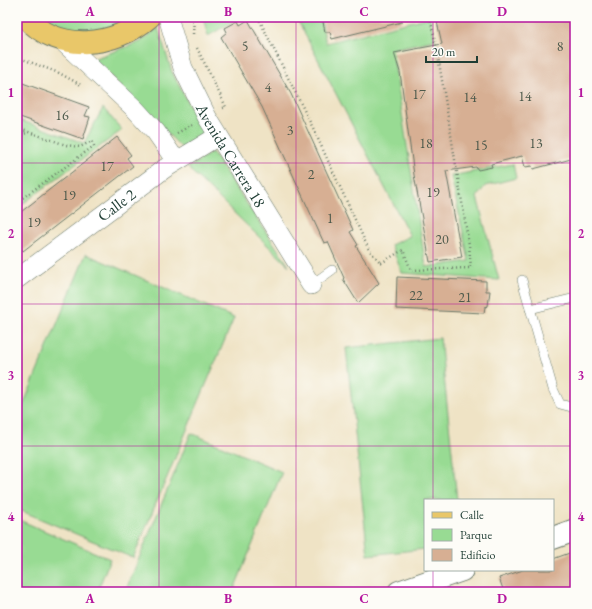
<svg xmlns="http://www.w3.org/2000/svg" width="592" height="609" font-family="'EB Garamond',serif">
<style>
.green{fill:#98db93;stroke:#5c8c64}
.building{fill:#d7af93}
.lines{fill:none;stroke-linecap:round;stroke-linejoin:round}
.service-casing{stroke:#687767;stroke-width:10}
.minor-casing{stroke:#687767;stroke-width:20}
.tertiary-casing{stroke:#687767;stroke-width:24}
.primary-casing{stroke:#687767;stroke-width:24}
.path{stroke:#687767;stroke-width:2.5;stroke-dasharray:1 3;stroke-linecap:butt}
.service{stroke:#fff;stroke-width:9}
.minor{stroke:#fff;stroke-width:19}
.tertiary{stroke:#fff;stroke-width:22}
.primary{stroke:#e9c769;stroke-width:22}
.grid{fill:none;stroke:#b5179e;stroke-width:1;stroke-opacity:0.55}
.labels{text-anchor:middle;dominant-baseline:central;stroke-width:3.5;stroke-linejoin:round;paint-order:stroke}
.number-label{font-size:14px;fill:#4d5a4c}
.street-label{font-size:16px;fill:#1f3d34;stroke:#fdfcf7}
.neatline{fill:none;stroke:#b5179e;stroke-width:1.5}
.grid-label{font-size:13px;text-anchor:middle;font-weight:bold;fill:#b5179e}
</style>
<rect width="100%" height="100%" fill="#fdfcf7"/>
<filter id="ink" filterUnits="userSpaceOnUse"><feTurbulence type="fractalNoise" baseFrequency=".025" numOctaves="2"/><feDisplacementMap in="SourceGraphic" scale="8" xChannelSelector="R" yChannelSelector="G"/><feConvolveMatrix kernelMatrix="1 2 1 2 8 2 1 2 1" color-interpolation-filters="sRGB"/></filter>
<filter id="wash" filterUnits="userSpaceOnUse"><feTurbulence type="fractalNoise" baseFrequency=".012" numOctaves="4" result="noise"/><feDisplacementMap in="SourceGraphic" scale="16" xChannelSelector="R" yChannelSelector="G"/><feGaussianBlur stdDeviation="0.9" result="paint"/><feColorMatrix in="noise" values="0 0 0 0 0 0 0 0 0 0 0 0 0 0 0 0 0 1.4 0 .05"/><feComposite in="paint" operator="in"/></filter>
<g filter="url(#wash)">
<rect width="100%" height="100%" fill="#efe3c5"/>
<!-- green -->
<g class="green">
<path d="M40 17H134C123 22 111 29 99 32 79 37 57 28 40 17Z"/>
<polygon points="203,17 240,17 208,36"/>
<polygon points="296,17 320,17 326,43 430,17 435,40 392,49 426,267 469,261 451,176 513,164 516,178 485,186 477,197 499,280 402,273 391,245 410,236"/>
<polygon points="158,28 172,72 204,133 183,149 93,59 140,42"/>
<polygon points="103,108 122,130 17,208 17,182 24,180 17,149 17,119 84,143"/>
<polygon points="212,152 289,266 188,168"/>
<polygon points="86,254 234,318 133,558 17,509 17,420"/>
<polygon points="440,338 457,500 425,500 425,549 368,555 346,348"/>
<polygon points="191,433 282,472 233,592 125,592"/>
<polygon points="17,519 110,559 97,592 17,592"/>
</g>
<g id="blocks">
<!-- building -->
<g class="building">
<polygon points="322,17 401,17 402,22 332,39 330,32 325,32"/>
<polygon points="436,17 571,17 575,37 575,158 533,169 532,166 525,167 522,156 491,164 492,167 478,170 476,167 446,171 462,257 430,262 414,175 400,72 394,53 442,44"/>
<polygon points="248,20 291,94 353,230 350,232 358,245 356,246 379,283 358,303 343,279 344,278 328,242 324,243 262,107 221,37 227,32 225,28 238,21 240,25"/>
<polygon points="17,81 89,107 85,116 90,117 83,139 17,116"/>
<polygon points="117,137 131,155 127,158 133,166 23,251 17,243 17,215"/>
<polygon points="397,277 486,281 486,291 490,291 488,306 485,307 484,313 396,309"/>
<polygon points="575,551 575,586 557,592 504,592 499,578 523,570 553,570 553,559"/>
</g>
</g>
</g>
<g filter="url(#ink)">
<use href="#blocks" fill-opacity="0" stroke="#687767" stroke-width="1"/>
<g class="lines">
<defs>
<g id="service">
<polyline points="522,280 553,389 560,404 575,408"/>
<polyline points="311,285 332,270"/>
<polyline points="530,309 575,298"/>
</g>
<g id="minor">
<path id="s1" d="M168 17 183 68 207 117 311 285"/>
<polyline points="59,38 135,109 156,132 176,161"/>
<path id="s2" d="M17 279 164 169 218 136"/>
</g>
<g id="tertiary">
<polyline points="553,538 575,530"/>
<polyline points="399,592 462,570"/>
</g>
<path id="primary" d="M26 17C58 54 115 47 149 17"/>
</defs>
<!-- service casing -->
<use href="#service" class="service-casing"/>
<!-- minor casing -->
<use href="#minor" class="minor-casing"/>
<!-- tertiary casing -->
<use href="#tertiary" class="tertiary-casing"/>
<!-- primary casing -->
<use href="#primary" class="primary-casing"/>
<!-- path -->
<g class="path">
<polyline points="258,17 313,128 369,250 381,263 403,250 411,270 471,268 469,245 438,56 430,17"/>
<polyline points="193,34 194,17"/>
<polyline points="197,48 226,107 223,108"/>
<polyline points="17,57 59,73 81,85"/>
<polyline points="17,128 66,145 80,147 92,141 94,146 17,202"/>
<polyline points="177,133 192,125"/>
<polyline points="17,135 28,133"/>
</g>
<!-- service -->
<use href="#service" class="service"/>
<!-- minor -->
<use href="#minor" class="minor"/>
<!-- tertiary -->
<use href="#tertiary" class="tertiary"/>
<!-- primary -->
<use href="#primary" class="primary"/>
</g>
</g>
<!-- grid -->
<path class="grid" d="M159 17V592M296 17V592M433 17V500M17 163H575M17 304H575M17 446H575M433 570V592"/>
<g class="labels">
<!-- number labels -->
<g class="number-label">
<text x="245" y="46">5</text>
<text x="560" y="46">8</text>
<text x="268" y="87">4</text>
<text x="419" y="94">17</text>
<text x="525" y="96">14</text>
<text x="470" y="97">14</text>
<text x="62" y="115">16</text>
<text x="290" y="130">3</text>
<text x="426" y="143">18</text>
<text x="536" y="143">13</text>
<text x="481" y="145">15</text>
<text x="107" y="166">17</text>
<text x="311" y="174">2</text>
<text x="433" y="192">19</text>
<text x="69" y="195">19</text>
<text x="330" y="218">1</text>
<text x="34" y="222">19</text>
<text x="442" y="239">20</text>
<text x="416" y="295">22</text>
<text x="465" y="297">21</text>
</g>
<!-- street labels -->
<g class="street-label">
<text stroke="none"><textPath href="#s1" startOffset="153">Avenida Carrera 18</textPath></text>
<text stroke="none"><textPath href="#s2" startOffset="124">Calle 2</textPath></text>
</g>
</g>
<!-- margin -->
<rect width="592" height="609" fill="none" stroke="#fdfcf7" stroke-width="44"/>
<!-- legend -->
<rect x="424" y="499" width="130" height="72" fill="#fdfcf7" stroke="#a4b0a9"/>
<rect x="432" y="512" width="20" height="6" fill="#e9c769" stroke="#a4b0a9"/>
<text x="460" y="519" font-size="12" fill="#1f3d34">Calle</text>
<rect x="432" y="529" width="20" height="12" fill="#98db93" stroke="#a4b0a9"/>
<text x="460" y="539" font-size="12" fill="#1f3d34">Parque</text>
<rect x="432" y="549" width="20" height="12" fill="#d7af93" stroke="#a4b0a9"/>
<text x="460" y="559" font-size="12" fill="#1f3d34">Edificio</text>
<!-- scale -->
<path d="M426 56v6h51v-6" fill="none" stroke="#1f3d34" stroke-width="2"/>
<text x="432" y="56" font-size="12" fill="#1f3d34" stroke="#fdfcf7" stroke-width="3" paint-order="stroke">20 m</text>
<rect x="22" y="22" width="548" height="565" class="neatline"/>
<g class="grid-label">
<text x="90" y="16">A</text>
<text x="228" y="16">B</text>
<text x="364" y="16">C</text>
<text x="502" y="16">D</text>
<text x="11" y="97">1</text>
<text x="581" y="97">1</text>
<text x="11" y="238">2</text>
<text x="581" y="238">2</text>
<text x="11" y="380">3</text>
<text x="581" y="380">3</text>
<text x="11" y="521">4</text>
<text x="581" y="521">4</text>
<text x="90" y="603">A</text>
<text x="228" y="603">B</text>
<text x="364" y="603">C</text>
<text x="502" y="603">D</text>
</g>
</svg>
